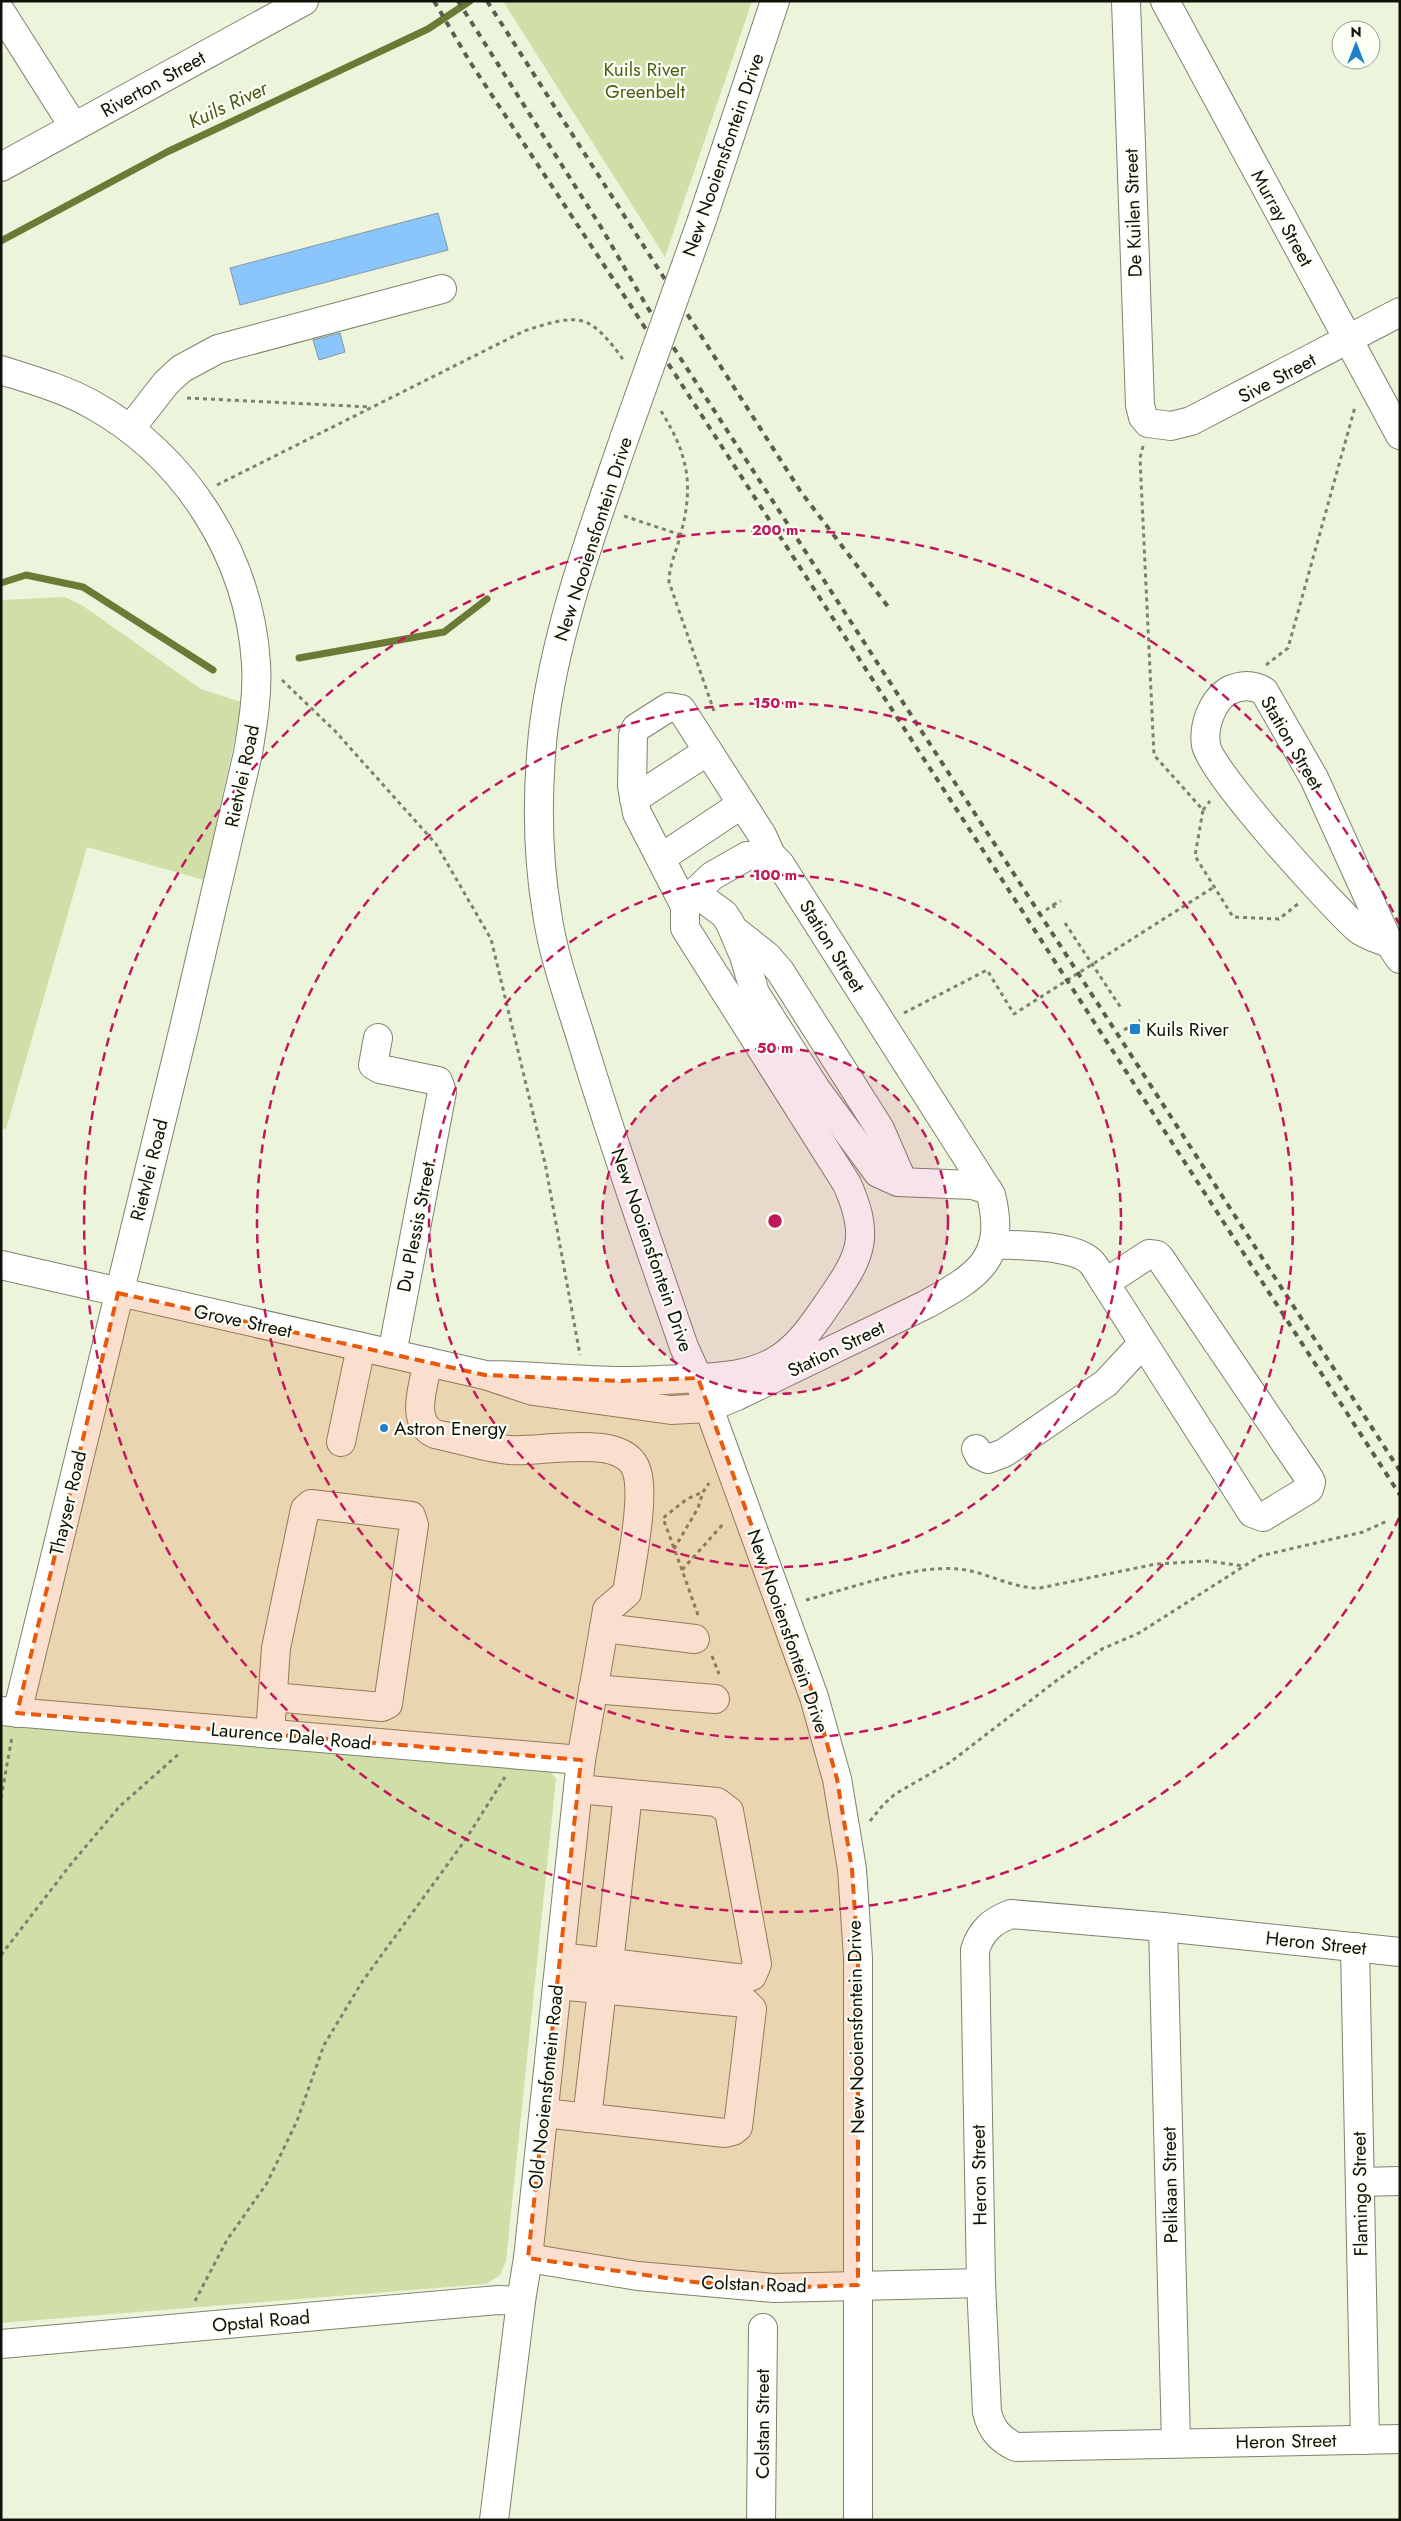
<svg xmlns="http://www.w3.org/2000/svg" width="1401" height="2521" font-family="Jost,sans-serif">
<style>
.green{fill:#d0dfa7}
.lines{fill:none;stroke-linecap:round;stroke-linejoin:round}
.stream{stroke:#6b7a35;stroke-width:7}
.building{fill:#8ac5fb;stroke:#8597a8}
.minor-casing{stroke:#7d836d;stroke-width:30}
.path{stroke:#7c8170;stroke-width:3;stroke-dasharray:4 4;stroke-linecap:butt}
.minor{stroke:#fff;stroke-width:28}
.rail{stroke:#5a5e51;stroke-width:4;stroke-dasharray:6 6;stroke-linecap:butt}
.minor-bridge-casing{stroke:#7d836d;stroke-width:30;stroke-linecap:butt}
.minor-bridge{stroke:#fff;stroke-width:28}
.marked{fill:#e8590c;fill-opacity:0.2;stroke:#e8590c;stroke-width:4;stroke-dasharray:10 6;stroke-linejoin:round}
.ring{fill:none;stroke:#c2185b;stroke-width:2.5;stroke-dasharray:9 6}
.poi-dot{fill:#1f81cc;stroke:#fcfff5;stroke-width:2}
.labels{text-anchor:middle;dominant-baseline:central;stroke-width:4.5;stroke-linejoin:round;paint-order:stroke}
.park-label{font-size:19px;fill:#4f5d19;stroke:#fcfff5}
.street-label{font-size:19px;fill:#10120a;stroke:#fcfff5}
.poi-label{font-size:19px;fill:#10120a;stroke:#fcfff5;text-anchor:start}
.water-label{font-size:20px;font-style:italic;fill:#4b5813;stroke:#fcfff5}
.centre{fill:#c2185b;stroke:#fcfff5;stroke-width:2.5}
.ring-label{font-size:15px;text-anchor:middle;font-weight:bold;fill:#c2185b;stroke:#fcfff5;stroke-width:4.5;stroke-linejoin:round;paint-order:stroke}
</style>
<rect width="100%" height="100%" fill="#ecf4db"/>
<!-- green -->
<g class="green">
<polygon points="503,1 752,1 665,257"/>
<polygon points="65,597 83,606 201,689 241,702 239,720 204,880 87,847 6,1129 1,1128 1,600"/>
<polygon points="1,1724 550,1770 556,1779 506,2261 500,2275 486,2284 1,2323"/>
</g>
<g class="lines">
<!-- stream -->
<g class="stream">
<polyline points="1,241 167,152 428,29 470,1"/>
<polyline points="1,583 26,575 83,587 213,670"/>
<polyline points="299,658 444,632 487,599"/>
</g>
</g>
<!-- building -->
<g class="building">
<polygon points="438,213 448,250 240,305 230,268"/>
<polygon points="340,333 345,352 319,360 313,340"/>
</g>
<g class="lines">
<defs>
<g id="minor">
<polyline points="1126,1 1140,405 1143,417 1148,423 1171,426 1191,421 1400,312"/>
<polyline points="1165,1 1400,435"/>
<polyline points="1,12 74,127"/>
<polyline points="1,167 304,1"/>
<polyline points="702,220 775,1"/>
<path d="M1 370C32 380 65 389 93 405 186 457 249 556 256 663 258 693 253 723 248 753L184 1028 17 1713"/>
<polyline points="130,429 166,383 181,369 218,349 442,289"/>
<path d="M625 436C592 533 555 630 543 733 537 792 537 854 547 913 553 956 569 999 582 1041 613 1144 649 1245 684 1347L698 1378 814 1697 837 1779 852 1869 858 1958V2520"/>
<polyline points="634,799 708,751"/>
<polyline points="661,858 742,804"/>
<polyline points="694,892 724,914 730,923 744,956 755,993 816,1089 878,1173 898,1182 973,1185 988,1190"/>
<polyline points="685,906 637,813 632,786 633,735 636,728 669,707 681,709 762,835 771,855"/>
<polyline points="734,930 767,956 780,971 880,1129 903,1182"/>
<path d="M1389 943C1379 939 1366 936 1358 929 1332 906 1210 772 1206 745 1203 726 1212 701 1228 691 1240 685 1252 684 1264 691L1314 778 1389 943 1400 959"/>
<polyline points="378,1038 373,1065 380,1069 438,1081 442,1092 392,1354"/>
<path d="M994 1244C1019 1246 1076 1244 1092 1263 1097 1269 1101 1277 1105 1283L1252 1513 1263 1517 1309 1489 1311 1482 1309 1478 1160 1258 1157 1255 1149 1254 1105 1283"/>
<path d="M1 1265 485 1375 533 1391 671 1410 708 1408 737 1396 927 1304C977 1276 1007 1259 991 1195L780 864 771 855 747 856 712 876 691 896 685 906V928L847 1184C869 1234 863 1253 833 1296 817 1319 800 1347 775 1361 747 1377 715 1377 683 1379 663 1380 642 1381 622 1381 576 1381 531 1375 485 1375"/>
<path d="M428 1362C424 1384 409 1422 435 1434 460 1439 485 1448 510 1450 541 1453 626 1431 637 1472 645 1498 631 1564 627 1593L607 1610 604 1628"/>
<polyline points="341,1442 361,1347"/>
<polyline points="976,1449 979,1455 988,1459 1004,1453 1106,1383 1143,1343"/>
<polyline points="593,1689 715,1699"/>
<polyline points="1,1711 581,1760"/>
<polyline points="270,1734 276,1648 305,1509 311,1504 411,1516 414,1525 388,1704 382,1707 273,1697"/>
<polyline points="1163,1927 1176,2443"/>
<polyline points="1355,1947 1365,2440"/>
<path d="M1400 1952 1163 1927 1011 1914C992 1921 981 1931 975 1950L981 2283 987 2412C991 2429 999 2439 1016 2447L1400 2439"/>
<polyline points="560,1957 745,1979 752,1976 757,1964 729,1811 717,1802 578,1789"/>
<polyline points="609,1963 628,1794"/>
<polyline points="544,2113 725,2133 733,2131 738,2127 752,2009 746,2003 557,1985"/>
<polyline points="587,2118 602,1990"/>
<polyline points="1360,2182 1400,2181"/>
<polyline points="528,2258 638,2276 774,2288 981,2283"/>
<polyline points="1,2344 498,2300 521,2301"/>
<polyline points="494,2520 521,2301 528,2258 581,1760 604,1628 695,1639"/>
<polyline points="761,2520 763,2328"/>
</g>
</defs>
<!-- minor casing -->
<use href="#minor" class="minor-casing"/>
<!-- path -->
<g class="path">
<polyline points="187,398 371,407"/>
<path d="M661 411C689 456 694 486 680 537 676 552 669 566 669 582L714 711"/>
<polyline points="1143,446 1140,458 1154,755 1203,810 1195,856 1233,917 1279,919 1299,903"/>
<path d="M217 485 524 331C580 313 589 312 625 362"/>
<polyline points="624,516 681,535"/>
<polyline points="1266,665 1288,648 1355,407"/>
<polyline points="282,680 335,731 436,844 491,939 545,1163 580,1355"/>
<polyline points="1203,810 1210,801"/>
<polyline points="1053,905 1061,901"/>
<polyline points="1046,910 1053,905 1057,911"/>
<polyline points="1065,923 1121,1008"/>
<polyline points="904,1013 987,970 1014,1014 1214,887"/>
<polyline points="1132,1025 1140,1020"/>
<polyline points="1124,1030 1132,1025 1129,1020"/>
<polyline points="674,1549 698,1508 703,1492 709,1483"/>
<polyline points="682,1570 663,1518 687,1499 703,1492"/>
<path d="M806 1600C852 1588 911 1565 959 1569 987 1572 1013 1589 1040 1588L1156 1564 1207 1561 1244 1566"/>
<polyline points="698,1615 682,1570 724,1523"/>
<polyline points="712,1656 719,1674"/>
<polyline points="1,1798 12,1737"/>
<polyline points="870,1821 883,1805 895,1794 949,1763 1056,1681 1102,1649 1139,1633 1260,1556 1363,1532 1387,1521"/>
<polyline points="1,1955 71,1864 120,1806 181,1752"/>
<polyline points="195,2301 227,2240 267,2183 297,2121 324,2045 362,1982 466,1839 505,1777"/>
</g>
<!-- minor -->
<use href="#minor" class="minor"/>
<!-- rail -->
<g class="rail">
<polyline points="434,1 470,62 629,303 1400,1495"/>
<polyline points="458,1 601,227 646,305 1400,1471"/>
<polyline points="487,1 801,492 889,608"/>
</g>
<defs>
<polyline id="minor-bridge" points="625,436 702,220"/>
</defs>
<!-- minor-bridge casing -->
<use href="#minor-bridge" class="minor-bridge-casing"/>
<!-- minor-bridge -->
<use href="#minor-bridge" class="minor-bridge"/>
</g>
<!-- marked area -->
<path class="marked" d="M118 1293 485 1375 621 1381 698 1378 814 1697 837 1779 852 1869 858 1958V2285L774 2288 694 2282 528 2258 581 1760 17 1713Z"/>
<!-- distance rings -->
<circle cx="775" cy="1221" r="173" fill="#c2185b" fill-opacity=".12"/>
<g class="ring">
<circle cx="775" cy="1221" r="173"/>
<circle cx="775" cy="1221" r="346"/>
<circle cx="775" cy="1221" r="518"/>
<path d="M1399 1518A691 691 0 1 1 1399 924"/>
</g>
<!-- markers -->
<g class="poi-dot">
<rect x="1129" y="1023" width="12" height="12" rx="2.5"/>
<circle cx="384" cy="1428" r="5"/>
</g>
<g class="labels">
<!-- park labels -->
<g class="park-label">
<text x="645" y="69">Kuils River<tspan x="645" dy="22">Greenbelt</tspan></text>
</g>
<!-- street labels -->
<g class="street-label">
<text transform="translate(153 84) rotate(-29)">Riverton Street</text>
<text transform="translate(723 155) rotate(-71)">New Nooiensfontein Drive</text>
<text transform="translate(1133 213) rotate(-92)">De Kuilen Street</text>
<text transform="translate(1282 218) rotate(61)">Murray Street</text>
<text transform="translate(1277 378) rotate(-28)">Sive Street</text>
<text transform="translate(593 539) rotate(-72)">New Nooiensfontein Drive</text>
<text transform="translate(1292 743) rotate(60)">Station Street</text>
<text transform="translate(242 776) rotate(-78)">Rietvlei Road</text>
<text transform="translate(832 946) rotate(58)">Station Street</text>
<text transform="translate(149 1170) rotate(-76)">Rietvlei Road</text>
<text transform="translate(416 1227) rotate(-79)">Du Plessis Street</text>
<text transform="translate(652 1250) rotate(71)">New Nooiensfontein Drive</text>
<text transform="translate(243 1321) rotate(12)">Grove Street</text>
<text transform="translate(836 1349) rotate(-26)">Station Street</text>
<text transform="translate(68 1503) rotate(-77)">Thayser Road</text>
<text transform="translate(788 1631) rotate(71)">New Nooiensfontein Drive</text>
<text transform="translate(291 1736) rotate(5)">Laurence Dale Road</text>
<text transform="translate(1316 1943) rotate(6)">Heron Street</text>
<text transform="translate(856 2027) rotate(-91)">New Nooiensfontein Drive</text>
<text transform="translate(546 2087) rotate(-84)">Old Nooiensfontein Road</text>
<text transform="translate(979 2175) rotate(-91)">Heron Street</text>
<text transform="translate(1170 2185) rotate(-91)">Pelikaan Street</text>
<text transform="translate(1360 2194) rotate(-91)">Flamingo Street</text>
<text transform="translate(754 2284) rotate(2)">Colstan Road</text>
<text transform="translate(261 2321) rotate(-5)">Opstal Road</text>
<text transform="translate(762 2424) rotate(-90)">Colstan Street</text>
<text transform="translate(1286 2441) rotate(-1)">Heron Street</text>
</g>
<!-- poi labels -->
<g class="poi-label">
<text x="1146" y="1029">Kuils River</text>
<text x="394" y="1428">Astron Energy</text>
</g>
<!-- water labels -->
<g class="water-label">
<text transform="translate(228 105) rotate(-25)">Kuils River</text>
</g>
</g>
<circle cx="775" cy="1221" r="8" class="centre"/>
<g class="ring-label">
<text x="775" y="535">200 m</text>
<text x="775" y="708">150 m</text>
<text x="775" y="880">100 m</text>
<text x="775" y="1053">50 m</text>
</g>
<!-- border -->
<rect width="1401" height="2521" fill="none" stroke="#10120a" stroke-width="5"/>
<!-- north arrow -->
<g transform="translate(1356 45)"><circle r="24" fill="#fcfff5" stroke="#9ea097"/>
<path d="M0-4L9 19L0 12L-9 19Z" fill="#1f81cc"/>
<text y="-8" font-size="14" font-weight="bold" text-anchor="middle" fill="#10120a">N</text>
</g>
</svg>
